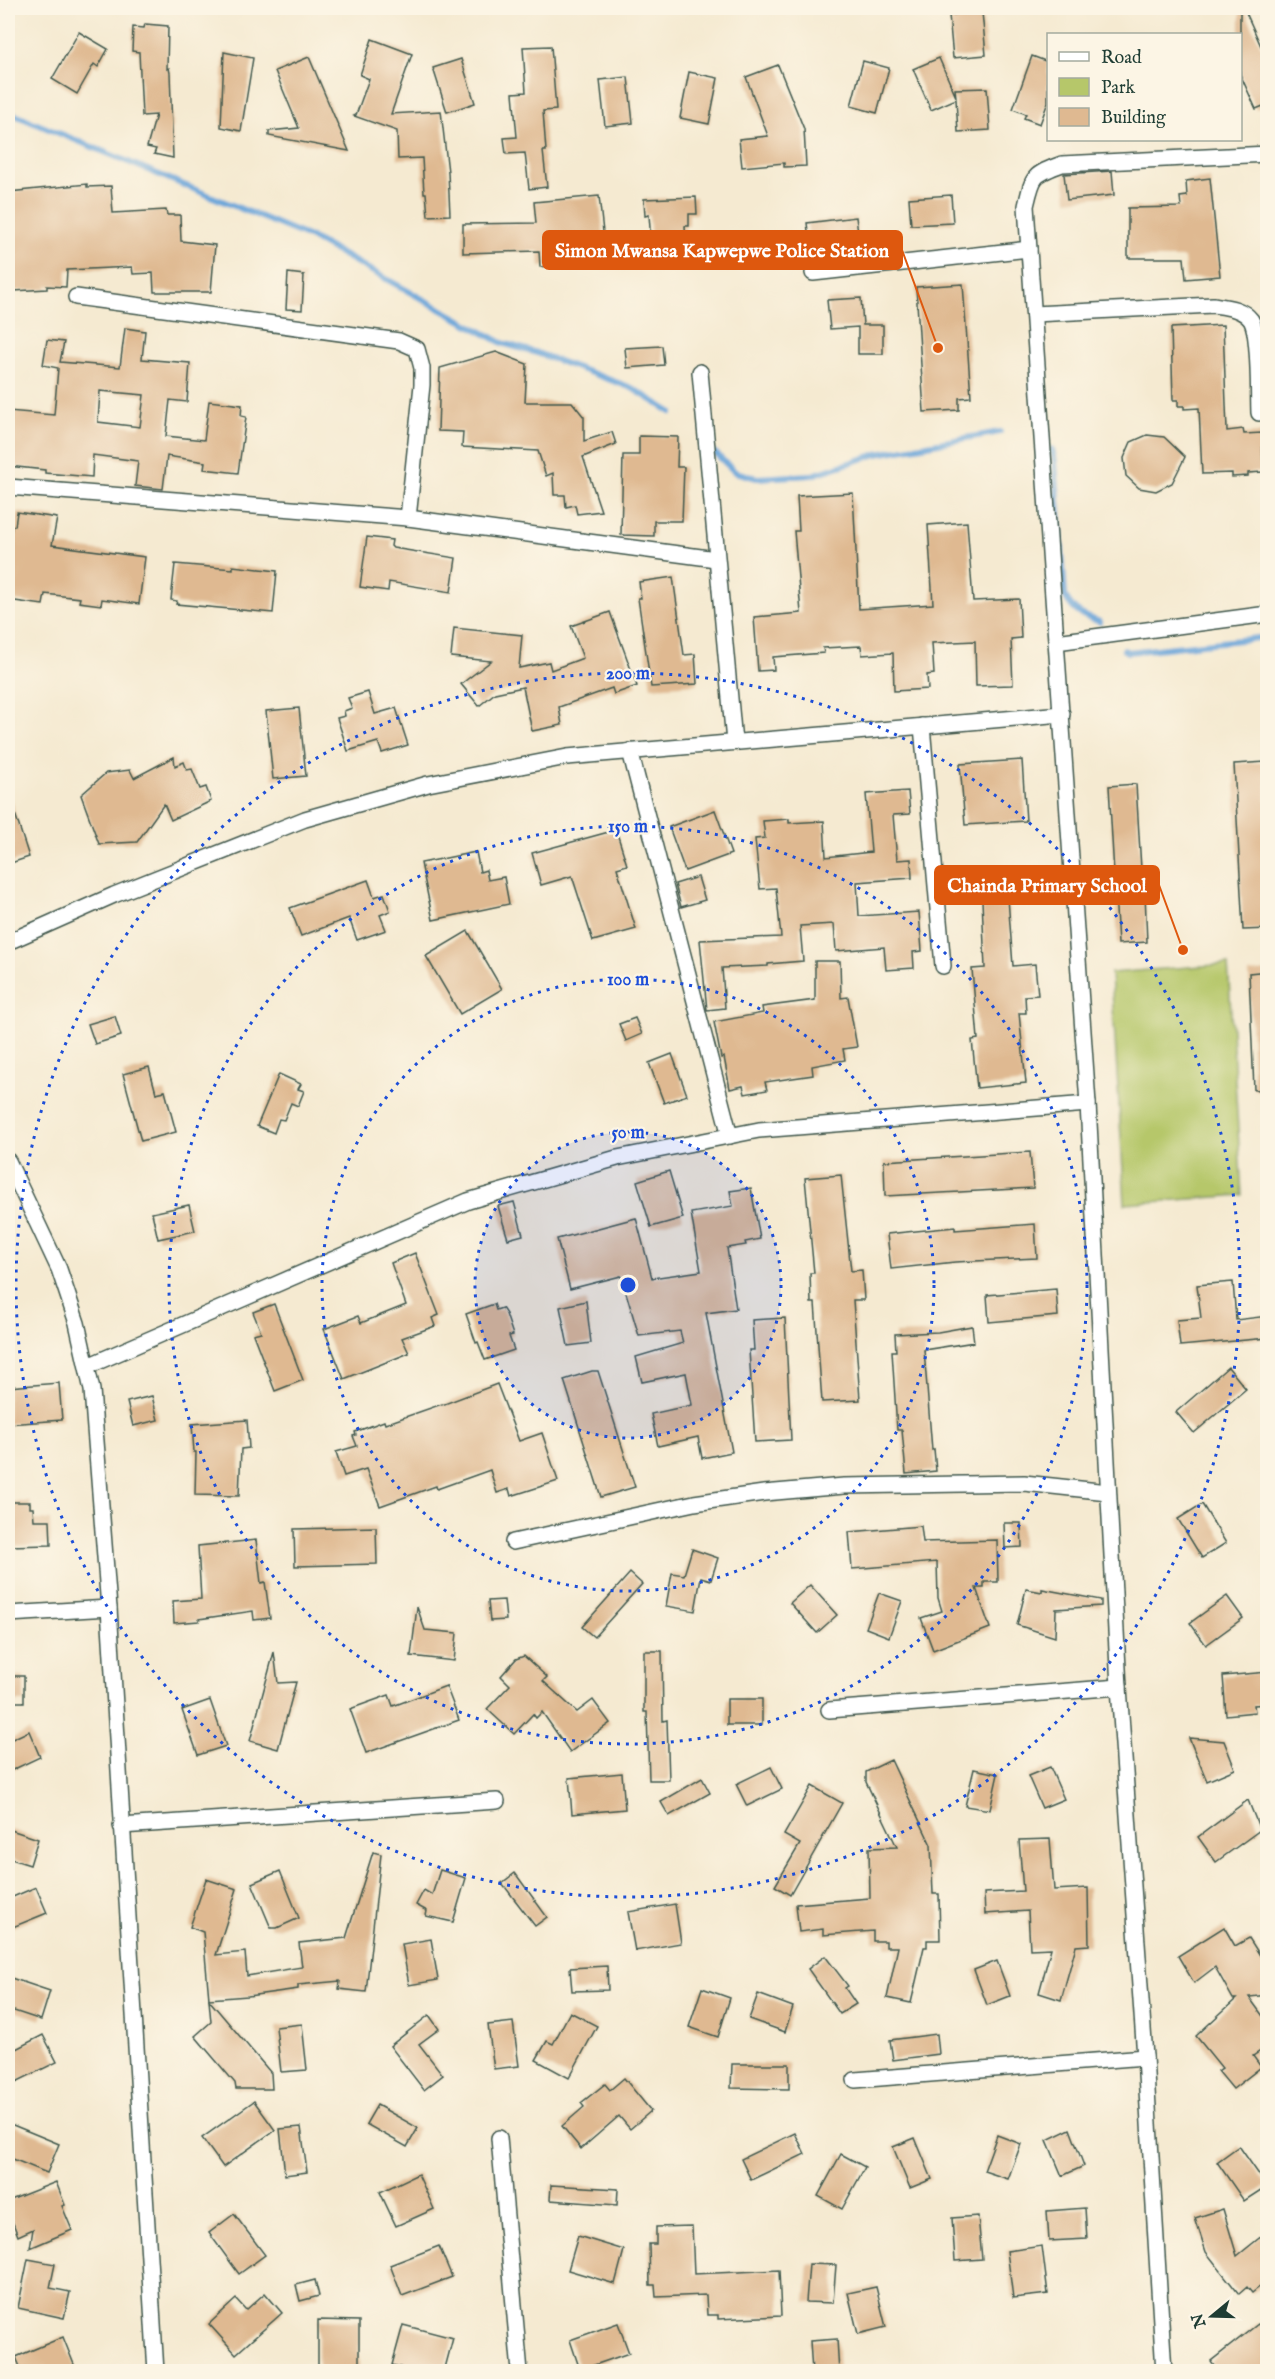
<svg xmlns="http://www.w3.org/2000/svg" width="1275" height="2379" font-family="'IM FELL English',serif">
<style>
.park{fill:#b6c76a;stroke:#6a824f;stroke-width:1.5}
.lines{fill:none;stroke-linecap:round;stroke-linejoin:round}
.stream{stroke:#69a4d9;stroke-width:6}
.building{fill:#dfb991;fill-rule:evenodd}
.street-casing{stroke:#3f574c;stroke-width:18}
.street{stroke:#fff;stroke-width:15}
.ring{fill:none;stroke:#1d4ed8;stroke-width:3;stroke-dasharray:3 6}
.centre{fill:#1d4ed8;stroke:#fcf5e5;stroke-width:3}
.ring-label{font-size:18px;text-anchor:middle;font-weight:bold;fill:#1d4ed8;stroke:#fcf5e5;stroke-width:4.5;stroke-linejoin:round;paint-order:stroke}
.leader{fill:none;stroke:#de580e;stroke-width:2}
.callout-dot{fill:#de580e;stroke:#fcf5e5;stroke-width:2}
.callout{fill:#de580e;stroke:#de580e;stroke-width:2}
.callout-label{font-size:20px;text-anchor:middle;font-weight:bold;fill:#fff}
</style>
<rect width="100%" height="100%" fill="#fcf5e5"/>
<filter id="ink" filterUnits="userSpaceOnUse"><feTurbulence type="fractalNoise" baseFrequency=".0167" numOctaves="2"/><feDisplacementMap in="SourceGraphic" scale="12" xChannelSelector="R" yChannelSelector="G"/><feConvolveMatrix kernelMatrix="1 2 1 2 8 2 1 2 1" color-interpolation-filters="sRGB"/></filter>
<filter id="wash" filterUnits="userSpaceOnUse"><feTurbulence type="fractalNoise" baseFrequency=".008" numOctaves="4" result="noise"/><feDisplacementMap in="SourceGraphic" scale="24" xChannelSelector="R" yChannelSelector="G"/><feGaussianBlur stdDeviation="1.35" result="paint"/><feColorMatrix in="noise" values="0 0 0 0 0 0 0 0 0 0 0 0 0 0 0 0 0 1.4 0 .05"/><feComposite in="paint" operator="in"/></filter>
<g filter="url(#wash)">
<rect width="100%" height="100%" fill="#f5ead1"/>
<!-- park -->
<polygon class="park" points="1228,964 1242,1195 1125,1204 1111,973"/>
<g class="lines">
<!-- stream -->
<g class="stream">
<polyline points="8,112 314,239 502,343 537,353 632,388 671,412"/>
<path d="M1052 449 1055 461 1065 596C1074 613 1083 616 1100 622"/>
<polyline points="715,453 735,472 757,478 812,475 877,454 1000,432"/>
<polyline points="1124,650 1128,652 1268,637"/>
</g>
</g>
<g id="blocks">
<!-- building -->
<g class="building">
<polygon points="1240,8 1244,8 1268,62 1268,104 1256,109 1240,74"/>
<polygon points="982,12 986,55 953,58 949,15"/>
<polygon points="145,24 168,26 167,69 169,68 170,73 173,158 154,154 156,149 147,147 156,115 142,116 139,52 132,51 133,27 144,28"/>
<polygon points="79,32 108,49 98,67 94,64 77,94 52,79"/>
<polygon points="372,39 412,54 391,114 441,111 448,172 450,215 428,216 426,193 424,193 422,158 398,159 397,131 354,116 356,115 369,79 360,75"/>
<polygon points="551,46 556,110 543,111 546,151 543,151 547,187 529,189 525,153 506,154 504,138 517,137 513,93 526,92 523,47"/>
<polygon points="224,52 253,58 241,131 221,127"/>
<polygon points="1032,56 1048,62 1048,102 1040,124 1024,118 1026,114 1013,109"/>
<polygon points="309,57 349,151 269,136 269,131 299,128 275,71"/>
<polygon points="939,58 956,97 955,89 987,88 990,130 958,132 956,99 931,110 913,69"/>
<polygon points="461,59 475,103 447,112 433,68"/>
<polygon points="863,61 889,68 877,113 851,106"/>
<polygon points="778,65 804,129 806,166 784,167 784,163 742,167 739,139 768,136 746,77"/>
<polygon points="689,72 718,78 709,124 680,118"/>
<polygon points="628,77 633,123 605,126 600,80"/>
<polygon points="1112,171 1114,195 1067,200 1064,174"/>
<polygon points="1210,178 1220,276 1186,279 1184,258 1128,258 1128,208 1181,207 1180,197 1187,196 1186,181"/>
<polygon points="87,184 87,187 111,186 113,213 166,210 167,215 180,215 181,241 215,245 211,292 154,292 153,273 133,274 132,267 67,270 66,287 47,286 47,289 14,291 9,192"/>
<polygon points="951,195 953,223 911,225 909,198"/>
<polygon points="599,196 606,259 540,267 539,251 463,253 463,224 536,223 534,202"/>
<polygon points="696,197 697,214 689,214 689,226 685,226 687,266 653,268 649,215 645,216 644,199"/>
<polygon points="856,217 859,241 810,247 807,223"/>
<polygon points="288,273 304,275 302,310 286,309"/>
<polygon points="963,284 971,397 959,398 959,410 924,412 916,287"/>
<polygon points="861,298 863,325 883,325 883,354 858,354 858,327 830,329 827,300"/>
<polygon points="1223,325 1227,431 1243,429 1244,434 1262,433 1263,472 1248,473 1248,476 1232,477 1232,473 1202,474 1199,408 1184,409 1184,406 1178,406 1178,400 1173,400 1171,328"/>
<path d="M125 328 145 331 142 359 190 363 187 402 170 400 166 436 204 440 209 401 242 405 241 416 246 417 238 473 204 469 205 462 167 456 163 489 135 486 138 461 93 455 92 477 45 473V470L8 466V411L54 415 58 368 43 365 47 340 64 342 60 362 120 367ZM100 391 144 395 140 427 98 422Z"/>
<polygon points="662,346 664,365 627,368 625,348"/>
<polygon points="496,352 527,364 525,402 572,402 584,417 584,441 612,432 616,444 583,457 601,511 577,514 575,505 566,507 565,495 554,495 553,473 546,476 538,451 462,447 463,432 438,431 440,368"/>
<polygon points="1147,435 1164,437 1185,457 1172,483 1156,491 1139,488 1126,476 1124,458 1131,442"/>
<polygon points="639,436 678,437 677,467 684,467 682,521 654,521 654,536 621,535 623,455 639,455"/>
<polygon points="853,493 859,609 933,604 928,525 967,522 973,601 1019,599 1021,638 1011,639 1013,685 976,686 975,641 932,643 934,674 927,675 928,689 894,691 893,653 862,655 861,646 823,648 824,653 773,657 774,670 758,671 754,617 801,613 794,531 799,531 797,496"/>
<polygon points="17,512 57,518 52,545 145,557 139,604 102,599 101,605 79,602 80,598 45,594 43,605 8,600 8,557 12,526 15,526"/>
<polygon points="367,537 392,540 391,546 393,548 456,558 451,592 389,582 388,591 360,587"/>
<polygon points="175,564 233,569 233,566 277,571 273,613 176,604 177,601 171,600"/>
<polygon points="673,577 684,655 695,654 697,684 651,687 638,598 641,598 639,582"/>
<polygon points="610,612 637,686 614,694 612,688 559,707 562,725 532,731 523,687 495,693 479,706 461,684 491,661 451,657 454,628 522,635 519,668 549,662 551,670 583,658 571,626"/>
<polygon points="368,692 375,714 396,708 408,745 382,753 378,742 348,751 337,718 345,716 344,711 352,708 348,698"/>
<polygon points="299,708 306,776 273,779 266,711"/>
<polygon points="174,757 175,766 184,762 187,770 192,769 200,789 206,787 211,801 171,820 164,804 137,842 99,844 81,795 106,773 130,770 134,778"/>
<polygon points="1022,760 1026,821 965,825 960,764"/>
<polygon points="1266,762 1268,929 1243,930 1234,764"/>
<polygon points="1136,784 1141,869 1144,869 1147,942 1118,944 1109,786"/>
<polygon points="908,791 910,814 893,815 897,860 911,859 912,878 857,882 859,916 919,912 922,951 913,952 914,968 886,970 884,947 836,951 834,924 800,926 803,961 768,964 768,966 722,968 725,1008 707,1010 700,940 781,937 776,888 760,889 755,839 765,838 763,821 789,819 789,823 824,821 826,857 871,852 866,794"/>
<polygon points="8,801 11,801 29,857 8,864"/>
<polygon points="715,810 731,854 685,871 669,827"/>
<polygon points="616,830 627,865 617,868 636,929 593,941 572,876 541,885 532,853"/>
<polygon points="476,852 480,872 486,870 488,880 504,877 509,904 433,920 421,863"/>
<polygon points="698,877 705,900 681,907 675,884"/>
<polygon points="368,880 374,897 384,894 390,911 380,915 386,930 357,940 349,918 301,936 290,908"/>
<polygon points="1008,898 1013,966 1035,964 1038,995 1025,996 1026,1013 1019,1013 1026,1083 977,1088 972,1040 978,1039 972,969 985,968 982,900"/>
<polygon points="468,931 502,989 460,1014 426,956"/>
<polygon points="815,961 840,961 841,998 848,997 857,1047 843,1049 845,1060 812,1066 813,1075 765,1082 767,1090 745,1094 743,1086 730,1089 724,1057 721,1058 714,1022 763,1013 762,1007 815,1000"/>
<polygon points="1268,971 1268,1089 1254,1090 1249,973"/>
<polygon points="115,1016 121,1036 95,1044 88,1024"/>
<polygon points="635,1018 642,1034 626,1041 619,1024"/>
<polygon points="672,1054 687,1095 664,1103 649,1063"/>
<polygon points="149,1067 156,1093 165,1091 176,1132 141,1141 123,1074"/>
<polygon points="279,1074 301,1084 298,1089 304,1091 298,1106 291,1103 284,1120 279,1119 274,1133 257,1126"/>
<polygon points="1030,1152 1033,1188 885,1196 884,1161"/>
<polygon points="669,1171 683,1218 651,1227 637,1181"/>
<polygon points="841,1175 851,1271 862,1270 864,1300 853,1300 860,1400 822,1402 815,1303 811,1303 810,1273 814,1273 805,1178"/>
<polygon points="751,1188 760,1239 745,1242 746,1245 727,1248 736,1309 706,1313 732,1452 702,1458 698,1437 658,1446 651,1414 692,1405 686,1373 642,1382 636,1357 683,1343 680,1331 639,1336 621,1276 570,1289 557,1239 636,1218 652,1278 701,1271 691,1213 733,1206 730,1191"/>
<polygon points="514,1202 523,1235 508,1239 498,1206"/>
<polygon points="189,1205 195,1231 158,1239 152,1213"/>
<polygon points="1035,1224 1037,1258 955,1262 891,1269 887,1234 955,1227 955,1230"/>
<polygon points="415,1253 439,1315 432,1318 435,1326 402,1338 409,1353 344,1379 324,1329 358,1316 361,1323 406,1305 391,1263"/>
<polygon points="1233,1282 1236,1320 1268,1316 1268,1338 1180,1346 1177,1320 1201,1318 1197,1285"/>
<polygon points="1056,1289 1058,1316 989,1322 987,1295"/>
<polygon points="586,1301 591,1343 568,1346 560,1307"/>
<polygon points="274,1304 303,1380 275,1391 253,1334 261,1332 253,1312"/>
<polygon points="494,1304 496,1310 502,1308 506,1314 513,1335 509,1336 514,1350 485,1360 478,1342 476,1343 466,1314"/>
<polygon points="785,1318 791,1440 755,1442 749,1350 754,1350 752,1320"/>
<polygon points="972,1326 974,1342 924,1350 932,1450 934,1449 936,1471 906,1474 902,1430 897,1430 892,1351 896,1351 895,1334 938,1332"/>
<polygon points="1228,1367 1246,1389 1194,1433 1176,1412"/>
<polygon points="592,1371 598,1371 635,1487 601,1497 564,1380"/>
<polygon points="59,1383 62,1420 8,1424 8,1387"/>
<polygon points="497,1384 519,1441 542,1433 558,1481 511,1496 509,1489 497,1493 490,1470 437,1489 436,1486 380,1506 366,1469 344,1476 336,1452 357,1446 353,1436 356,1435 355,1432 384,1421 385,1424 442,1404 442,1405"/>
<polygon points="152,1396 158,1420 133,1426 127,1402"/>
<polygon points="247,1420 249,1448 241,1449 239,1496 195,1495 196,1452 194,1452 192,1424"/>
<polygon points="8,1502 30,1502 30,1508 33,1508 34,1520 50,1520 51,1545 8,1546"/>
<polygon points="1202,1504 1226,1543 1202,1558 1178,1519"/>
<polygon points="1004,1523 1021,1523 1022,1547 1005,1548"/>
<polygon points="921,1526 923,1542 997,1540 998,1582 984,1582 984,1588 976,1588 990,1628 933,1650 921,1618 942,1611 938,1598 937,1562 852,1569 849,1532"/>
<polygon points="376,1527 377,1564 295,1566 294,1529"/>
<polygon points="256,1540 261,1583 265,1582 270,1618 254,1620 253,1611 199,1619 199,1621 174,1623 173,1601 201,1599 198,1546"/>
<polygon points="692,1549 718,1558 711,1580 701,1577 695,1611 666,1606 672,1573 684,1575"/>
<polygon points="630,1573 642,1584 594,1637 582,1627"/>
<polygon points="810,1585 837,1615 817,1633 790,1603"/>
<polygon points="1026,1589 1042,1592 1042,1589 1101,1600 1101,1606 1056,1609 1055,1637 1017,1625"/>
<polygon points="879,1593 902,1601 889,1637 866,1628"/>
<polygon points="1227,1596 1243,1618 1206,1645 1190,1623"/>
<polygon points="504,1600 506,1620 490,1621 488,1601"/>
<polygon points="417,1607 425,1630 457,1633 454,1661 411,1656"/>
<polygon points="644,1651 662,1651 663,1721 667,1720 669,1780 649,1780 647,1712 644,1712"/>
<polygon points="274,1652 278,1683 296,1682 278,1749 250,1741"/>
<polygon points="524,1656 547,1677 543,1681 577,1712 593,1700 610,1723 570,1752 542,1712 536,1718 533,1714 514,1734 487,1709 510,1685 501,1676 516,1659"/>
<polygon points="1268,1672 1268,1704 1254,1705 1255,1712 1226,1715 1223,1676"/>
<rect x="8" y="1676" width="16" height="26"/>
<polygon points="446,1686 459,1720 366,1753 350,1709 389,1695 393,1706"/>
<rect x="727" y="1699" width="35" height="26"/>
<polygon points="210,1700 226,1746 198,1755 182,1710"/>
<polygon points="29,1731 40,1757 8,1772 8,1741"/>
<polygon points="1189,1738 1224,1741 1235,1769 1207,1781"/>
<polygon points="891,1760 931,1845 933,1894 939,1894 940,1940 927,1940 927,1947 924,1947 911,2003 887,1998 898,1947 886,1947 886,1941 873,1941 873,1931 823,1935 823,1929 799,1932 796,1904 870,1898 869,1848 897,1847 866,1782 866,1772"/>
<polygon points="771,1767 782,1789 747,1806 736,1784"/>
<polygon points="1050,1767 1064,1799 1042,1808 1028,1776"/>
<polygon points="974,1769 998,1774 990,1810 965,1806"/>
<polygon points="622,1773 625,1809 572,1814 569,1778"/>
<polygon points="702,1778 710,1793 669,1816 661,1802"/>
<polygon points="812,1786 842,1803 790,1895 775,1886 800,1844 784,1835"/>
<polygon points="1248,1800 1260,1830 1216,1862 1198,1837"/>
<polygon points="8,1829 38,1839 30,1865 8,1858"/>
<polygon points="1050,1839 1054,1890 1088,1888 1089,1945 1076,1946 1061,2000 1039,1993 1051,1948 1030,1949 1028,1911 985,1914 984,1893 1023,1891 1019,1840"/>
<polygon points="373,1852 381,1854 366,1992 339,1989 340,1981 298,1985 298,1989 248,1996 209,1999 203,1932 190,1927 206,1879 237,1889 216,1955 245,1952 247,1976 302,1967 299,1943 346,1938"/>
<polygon points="440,1870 466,1878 453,1922 426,1916 427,1911 416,1905 424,1890 432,1895"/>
<polygon points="280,1871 299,1918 277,1928 271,1928 252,1883"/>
<polygon points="515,1873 547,1917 535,1926 502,1883"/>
<polygon points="36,1887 47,1913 8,1929 8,1899"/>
<polygon points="675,1904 681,1943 635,1951 628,1912"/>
<polygon points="1224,1927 1235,1946 1249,1938 1268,1968 1268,1995 1249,1997 1268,2023 1268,2046 1253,2056 1261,2067 1233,2089 1218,2071 1222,2068 1196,2036 1236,1999 1233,1999 1215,1967 1194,1983 1178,1956"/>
<polygon points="431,1939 438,1980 409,1985 402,1944"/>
<polygon points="825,1956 848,1986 845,1988 856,2004 840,2014 808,1969"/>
<polygon points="997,1961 1010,1996 987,2005 974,1970"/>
<polygon points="607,1966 608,1990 572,1991 570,1968"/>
<polygon points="8,1977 50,1991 41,2020 8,2009"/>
<polygon points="702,1988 730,1998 718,2037 689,2027"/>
<polygon points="758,1994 793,2007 785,2032 749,2019"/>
<polygon points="209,2000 271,2073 272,2089 236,2089 235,2083 195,2036 211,2022"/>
<polygon points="570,2012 597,2026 569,2078 536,2060 547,2041 553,2044"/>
<polygon points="429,2015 439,2029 419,2044 443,2075 424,2090 390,2046"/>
<polygon points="513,2022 519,2066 494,2069 488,2025"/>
<polygon points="302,2024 307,2070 281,2072 276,2027"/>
<polygon points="937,2034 939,2054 893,2060 890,2040"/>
<polygon points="43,2035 57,2062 12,2084 8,2075 8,2053"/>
<polygon points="732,2064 789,2064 789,2089 731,2088"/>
<polygon points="624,2078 651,2111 630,2129 619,2116 581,2149 562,2126 584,2107 581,2103 605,2084 610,2090"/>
<polygon points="254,2101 275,2130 223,2167 202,2138"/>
<polygon points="377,2105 418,2128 407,2147 366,2124"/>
<polygon points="8,2123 59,2144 47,2173 8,2157"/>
<polygon points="301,2127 307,2172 285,2175 280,2129"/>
<polygon points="1070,2129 1084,2166 1062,2176 1047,2140"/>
<polygon points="795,2133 805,2154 751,2180 741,2159"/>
<polygon points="997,2135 1021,2144 1008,2179 984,2171"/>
<polygon points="915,2138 932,2179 910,2188 893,2147"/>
<polygon points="1239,2146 1267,2186 1244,2201 1217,2162"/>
<polygon points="841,2154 865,2167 842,2209 818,2196"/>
<polygon points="418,2174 434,2209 396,2226 380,2192"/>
<polygon points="56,2182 65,2205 62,2206 72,2230 30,2248 33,2229 18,2236 8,2210 8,2201"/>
<polygon points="551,2185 618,2189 617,2205 550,2200"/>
<polygon points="1085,2208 1087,2239 1049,2241 1047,2211"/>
<polygon points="1223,2209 1237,2256 1268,2231 1268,2280 1252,2293 1247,2287 1239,2294 1206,2252 1195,2218"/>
<polygon points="234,2214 265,2255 239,2274 209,2233"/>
<polygon points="978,2216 982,2259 955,2261 952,2218"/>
<polygon points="692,2226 694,2274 779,2270 781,2316 718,2319 718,2315 707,2315 706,2295 656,2297 655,2285 650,2285 649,2244 656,2244 656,2227"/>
<polygon points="578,2236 624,2250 615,2284 568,2270"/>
<polygon points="439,2246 452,2277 402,2296 390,2265"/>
<polygon points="1042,2246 1048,2294 1013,2298 1007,2251"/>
<polygon points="28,2259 55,2264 50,2288 70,2292 64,2318 18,2308"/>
<polygon points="809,2264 836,2265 833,2303 806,2302"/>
<polygon points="315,2280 319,2296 300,2301 296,2285"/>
<polygon points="876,2287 886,2327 858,2334 848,2293"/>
<polygon points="265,2293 282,2313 236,2354 209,2324 236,2299 246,2310"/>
<polygon points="318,2320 359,2321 359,2372 318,2372"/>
<polygon points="618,2323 629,2353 580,2370 570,2340"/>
<polygon points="1258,2324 1268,2335 1268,2372 1219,2372 1211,2361"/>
<polygon points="403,2325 453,2338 444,2372 417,2372 392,2365"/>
<polygon points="63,2337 77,2372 22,2372 16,2357"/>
<polygon points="837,2339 839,2372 812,2372 810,2341"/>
</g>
</g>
</g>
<g filter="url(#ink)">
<use href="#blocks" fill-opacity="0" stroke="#3f574c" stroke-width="1.5"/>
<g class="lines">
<defs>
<g id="street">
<polyline points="813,273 1029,249"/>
<polyline points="76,297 399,341 417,349 422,368 422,385 408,518"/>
<path d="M1034 314 1213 305C1226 307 1242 308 1251 320 1260 335 1258 393 1259 413"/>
<polyline points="700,372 734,742"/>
<polyline points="8,487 408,518 716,559"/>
<polyline points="1056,642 1268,614"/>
<polyline points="922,726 943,966"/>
<polyline points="630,751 730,1136"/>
<polyline points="8,942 114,895 305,819 428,784 567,757 1062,714"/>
<polyline points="8,1161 59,1269 77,1323 92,1390 109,1608 156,2372"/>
<polyline points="88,1366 468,1201 617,1158 759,1130 1088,1104"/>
<polyline points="513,1542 694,1503 764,1493 844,1486 1024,1483 1108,1492"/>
<polyline points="8,1614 109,1608"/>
<polyline points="829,1710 1119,1687"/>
<polyline points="121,1826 497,1801"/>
<polyline points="855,2080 1145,2057"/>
<polyline points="499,2138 520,2372"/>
<path d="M1164 2372 1145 2057 1119 1687 1088 1104 1026 206C1033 176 1032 175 1062 164L1268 154"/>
</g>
</defs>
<!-- street casing -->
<use href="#street" class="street-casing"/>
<!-- street -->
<use href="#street" class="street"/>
</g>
</g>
<!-- distance rings -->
<circle cx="628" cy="1285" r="153" fill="#1d4ed8" fill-opacity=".12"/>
<g class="ring">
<circle cx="628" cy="1285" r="153"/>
<circle cx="628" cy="1285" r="306"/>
<circle cx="628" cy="1285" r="459"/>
<circle cx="628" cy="1285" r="612"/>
</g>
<circle cx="628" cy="1285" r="9" class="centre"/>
<g class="ring-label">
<text x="628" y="679">200 m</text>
<text x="628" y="832">150 m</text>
<text x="628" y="985">100 m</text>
<text x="628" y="1138">50 m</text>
</g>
<!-- callouts -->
<path class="leader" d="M938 348L902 250M1183 950L1159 885"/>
<g class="callout-dot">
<circle cx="938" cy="348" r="6"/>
<circle cx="1183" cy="950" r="6"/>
</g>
<g class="callout">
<rect x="543" y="231" width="359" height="38" rx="6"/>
<rect x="935" y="866" width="224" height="38" rx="6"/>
</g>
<g class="callout-label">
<text x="722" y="257">Simon Mwansa Kapwepwe Police Station</text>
<text x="1047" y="892">Chainda Primary School</text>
</g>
<!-- margin -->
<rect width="1275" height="2379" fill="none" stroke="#fcf5e5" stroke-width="30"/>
<!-- legend -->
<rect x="1047" y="33" width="195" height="108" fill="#fcf5e5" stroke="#a4ab9e" stroke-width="1.5"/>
<rect x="1059" y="52" width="30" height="9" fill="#ffffff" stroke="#a4ab9e" stroke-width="1.5"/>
<text x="1101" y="63" font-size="18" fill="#1f3d34">Road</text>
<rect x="1059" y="78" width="30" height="18" fill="#b6c76a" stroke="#a4ab9e" stroke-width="1.5"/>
<text x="1101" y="93" font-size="18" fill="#1f3d34">Park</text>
<rect x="1059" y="108" width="30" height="18" fill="#dfb991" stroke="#a4ab9e" stroke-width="1.5"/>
<text x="1101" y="123" font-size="18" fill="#1f3d34">Building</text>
<!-- north arrow -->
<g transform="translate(1212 2316) rotate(251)" stroke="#fcf5e5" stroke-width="4.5" paint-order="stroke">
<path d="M0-4.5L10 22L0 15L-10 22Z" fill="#1f3d34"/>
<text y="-9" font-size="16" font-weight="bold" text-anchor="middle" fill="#1f3d34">N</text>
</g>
</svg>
